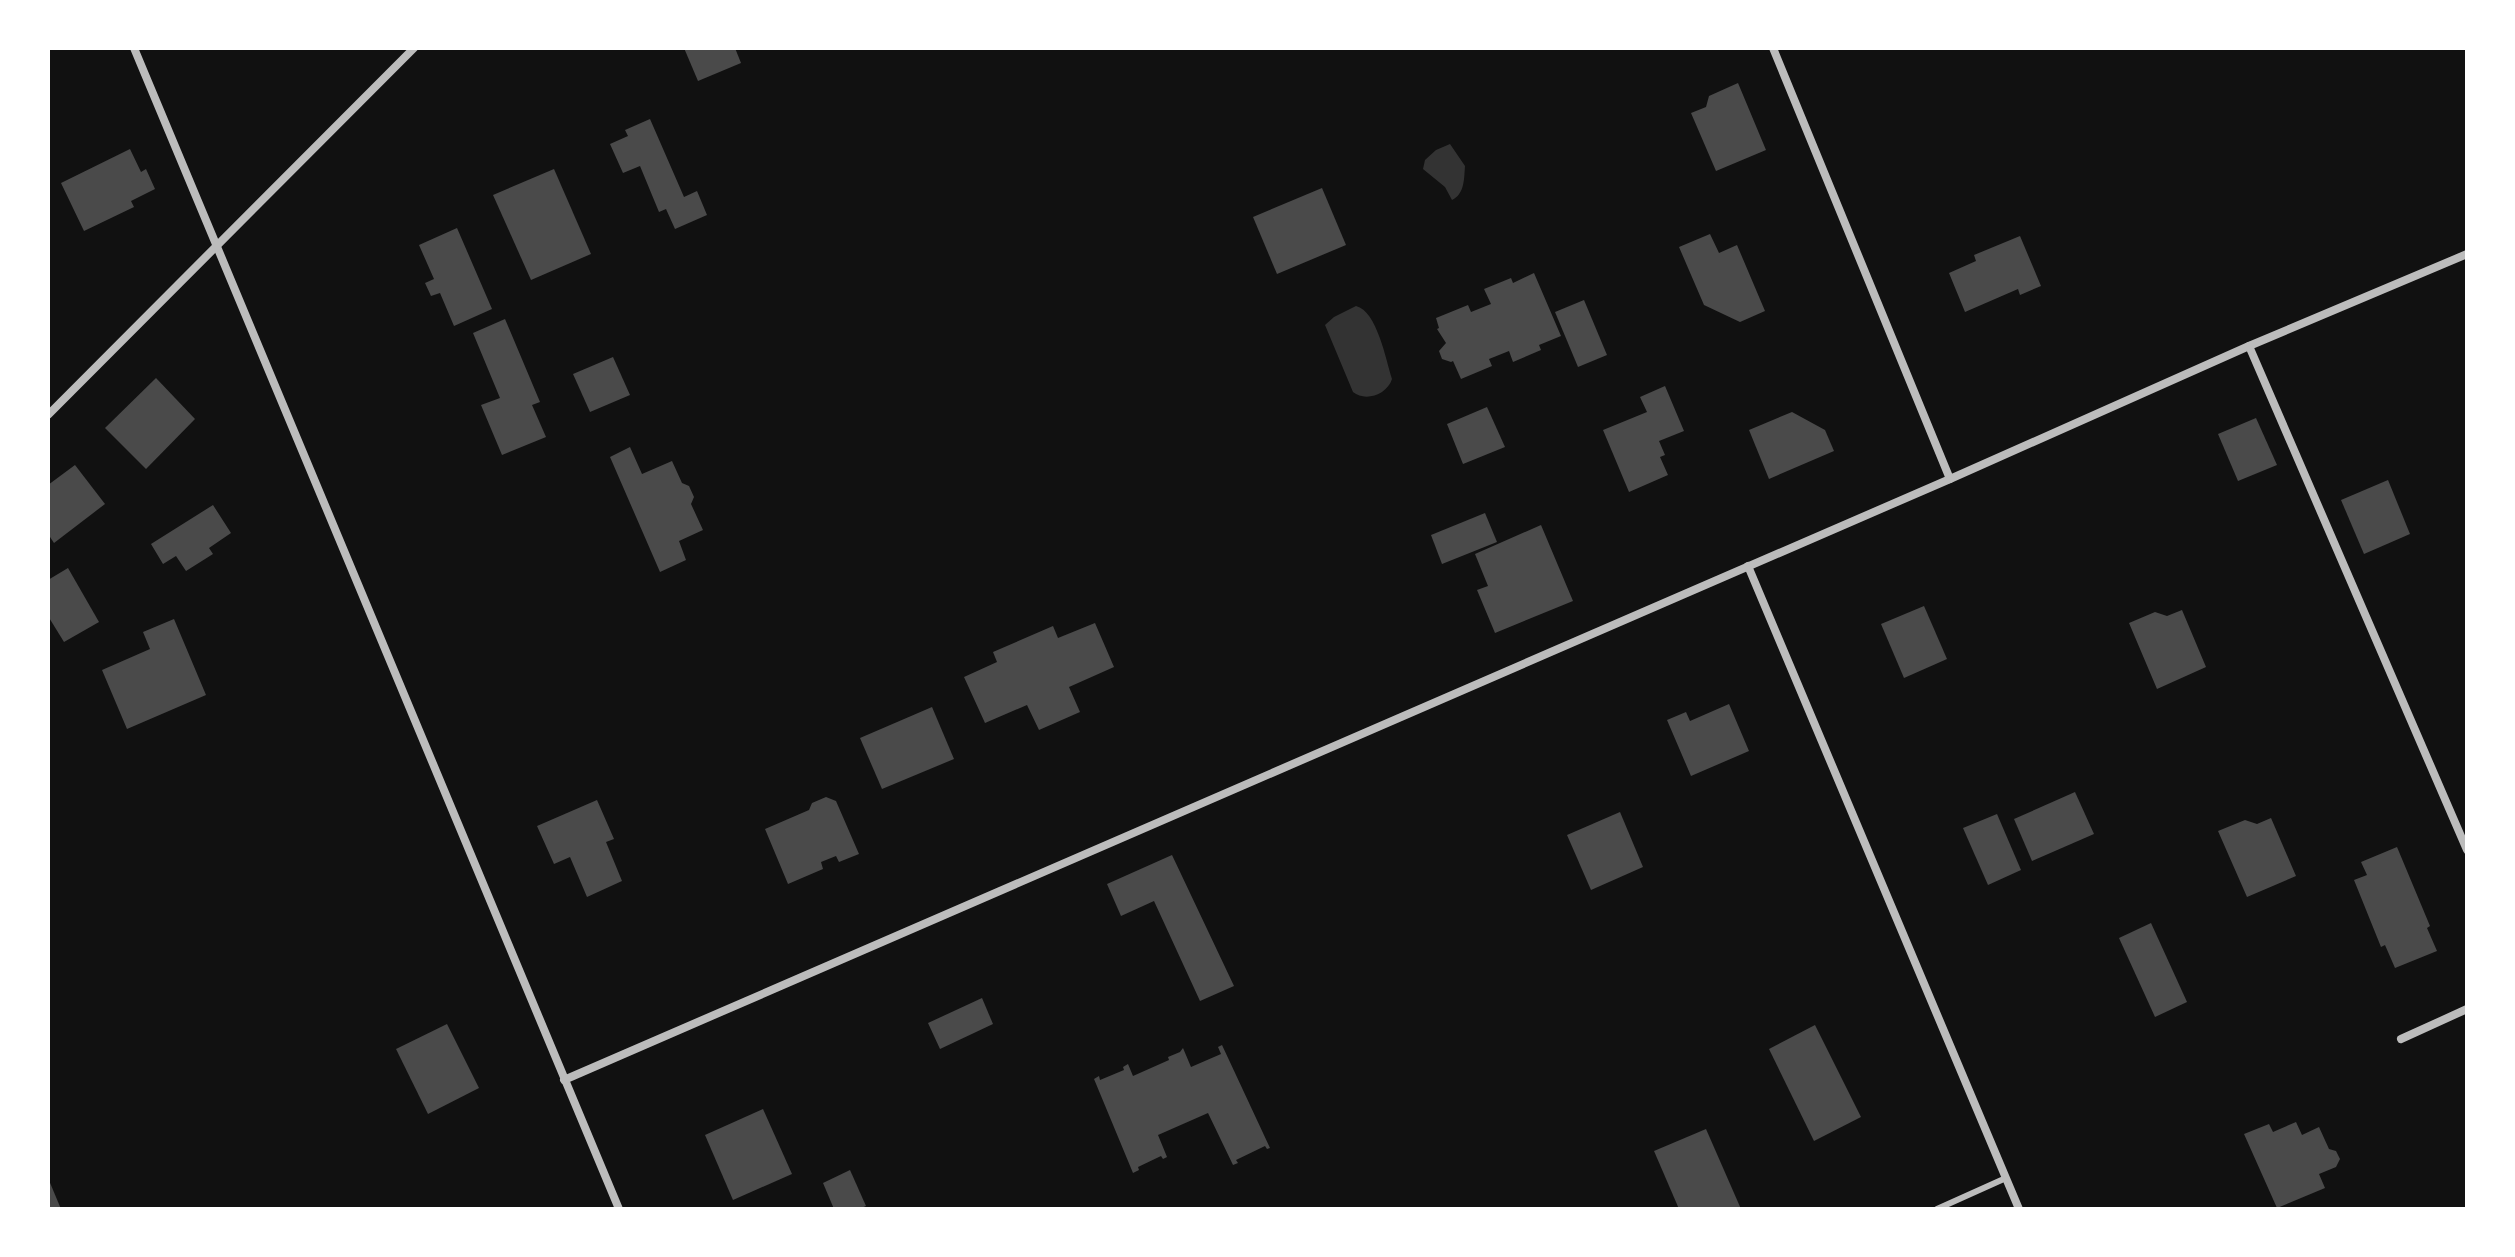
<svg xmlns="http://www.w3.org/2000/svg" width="2515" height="1257" font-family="Poppins,sans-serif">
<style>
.water{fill:#333}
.building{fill:#4a4a4a}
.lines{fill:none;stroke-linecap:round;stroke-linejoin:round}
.service{stroke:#bcbcbc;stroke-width:6}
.minor{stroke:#bcbcbc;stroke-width:8}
</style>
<rect width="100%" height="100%" fill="#111"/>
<!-- water -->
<g class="water">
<path d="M1450 144 1465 166C1464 178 1465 194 1452 200L1445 187 1423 169 1425 160 1436 150Z"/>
<path d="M1356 306C1377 311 1386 360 1392 379 1387 395 1365 402 1353 392L1325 325 1334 317Z"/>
</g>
<!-- building -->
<g class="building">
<polygon points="684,48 735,48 741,63 698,81"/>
<polygon points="1738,83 1766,150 1716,171 1691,113 1706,107 1709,96"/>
<polygon points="650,119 684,197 697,191 707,215 675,229 666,209 659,212 640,166 623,173 610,144 628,136 625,130"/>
<polygon points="130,149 141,172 146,169 155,189 131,201 134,207 84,231 61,183"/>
<polygon points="554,169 591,254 531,280 493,195"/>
<polygon points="1322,188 1346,245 1277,274 1253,217"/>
<polygon points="457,228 492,309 454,326 440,293 431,296 425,283 434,279 419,245"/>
<polygon points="1710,234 1719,253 1737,245 1765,311 1740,322 1704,305 1679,247"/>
<polygon points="2020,236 2041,286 2020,295 2018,289 1965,312 1949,273 1976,261 1974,255"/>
<polygon points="1534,273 1561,336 1539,345 1541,350 1513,362 1509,351 1489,359 1492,366 1461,379 1453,361 1451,362 1442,359 1439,351 1446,343 1437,329 1439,328 1436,318 1468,305 1471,312 1491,304 1484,289 1511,278 1513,283"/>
<polygon points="1584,300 1607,355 1578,367 1555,312"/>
<polygon points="505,319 540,402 532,405 546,437 502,455 481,405 500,398 473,333"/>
<polygon points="613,357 630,395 590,412 573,374"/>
<polygon points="156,378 195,419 146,469 105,428"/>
<polygon points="1665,386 1684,431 1659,441 1665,455 1660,457 1668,475 1629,492 1603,430 1647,412 1640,397"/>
<polygon points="1487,407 1505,447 1463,464 1447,424"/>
<polygon points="1792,412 1825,430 1834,451 1769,479 1749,430"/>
<polygon points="2256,418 2277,465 2238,481 2218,434"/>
<polygon points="630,447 642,474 672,461 682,483 689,486 694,497 691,504 703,530 679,541 686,560 660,572 610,457"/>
<polygon points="75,465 105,504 54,543 48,534 48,485"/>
<polygon points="2388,480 2410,534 2364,554 2341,500"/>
<polygon points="213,505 231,533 209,548 213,554 186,571 176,556 163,564 151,544"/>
<polygon points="1485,513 1497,542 1442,564 1431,535"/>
<polygon points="1541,525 1573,601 1495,633 1477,590 1488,586 1475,554"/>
<polygon points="68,568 99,622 64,642 48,616 48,580"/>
<polygon points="1924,606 1947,659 1904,678 1881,624"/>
<polygon points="2182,610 2206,667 2157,689 2129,623 2155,612 2167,616"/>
<polygon points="174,619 206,695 127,729 102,670 150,649 143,632"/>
<polygon points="1095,623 1114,667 1069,687 1080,712 1039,730 1027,705 985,723 964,677 997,662 993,652 1053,626 1058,638"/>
<polygon points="1729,704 1749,751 1691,776 1667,720 1686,712 1690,721"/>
<polygon points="932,707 954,759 882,789 860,738"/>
<polygon points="2075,792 2094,834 2032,861 2014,819"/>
<polygon points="826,797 836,801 859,854 839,862 836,856 821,862 823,869 788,884 765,829 809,810 812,803"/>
<polygon points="597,800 614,839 606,842 622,881 587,897 570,857 554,864 537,826"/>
<polygon points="1620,812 1643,867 1591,890 1567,835"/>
<polygon points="1997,814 2021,870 1988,885 1963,828"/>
<polygon points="2271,818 2296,876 2247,897 2218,831 2245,820 2257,824"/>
<polygon points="2397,847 2430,926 2427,928 2437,951 2395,968 2385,945 2381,947 2354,880 2367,875 2361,862"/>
<polygon points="1172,855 1234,986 1200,1001 1154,901 1121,916 1107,884"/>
<polygon points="2151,923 2187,1002 2155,1017 2119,938"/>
<polygon points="982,998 993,1024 940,1049 928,1023"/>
<polygon points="447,1024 479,1088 428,1114 396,1049"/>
<polygon points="1815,1025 1861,1117 1814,1141 1769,1049"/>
<polygon points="1222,1045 1270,1148 1267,1149 1265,1146 1236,1160 1238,1163 1233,1165 1208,1113 1158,1135 1167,1157 1163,1159 1161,1156 1138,1167 1139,1170 1133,1173 1094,1079 1099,1076 1100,1080 1124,1070 1123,1067 1128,1064 1133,1076 1169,1060 1168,1057 1180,1052 1183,1048 1191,1067 1221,1054 1218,1047"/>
<polygon points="763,1109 792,1174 733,1200 705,1135"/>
<polygon points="2296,1122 2302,1135 2319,1127 2329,1149 2336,1151 2340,1159 2336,1167 2319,1174 2325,1188 2277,1208 2244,1134 2269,1124 2273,1132"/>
<polygon points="1706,1129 1741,1209 1679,1209 1654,1151"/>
<polygon points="850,1170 866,1206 859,1209 834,1209 823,1183"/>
<polygon points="48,1178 61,1209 48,1209"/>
</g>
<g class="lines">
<!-- service -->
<polyline class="service" points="1937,1209 2006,1178"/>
<!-- minor -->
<g class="minor">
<polyline points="134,48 619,1209"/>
<polyline points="1773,48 1950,479"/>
<polyline points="2249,346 2467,850"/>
<polyline points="48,415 414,48"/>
<polyline points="1748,566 2019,1209"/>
<polyline points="2401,1039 2467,1009"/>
<polyline points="564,1080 1950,479 2249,346 2467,254"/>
</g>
</g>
<!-- border -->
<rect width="2515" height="1257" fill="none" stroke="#ffffff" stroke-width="100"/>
</svg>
